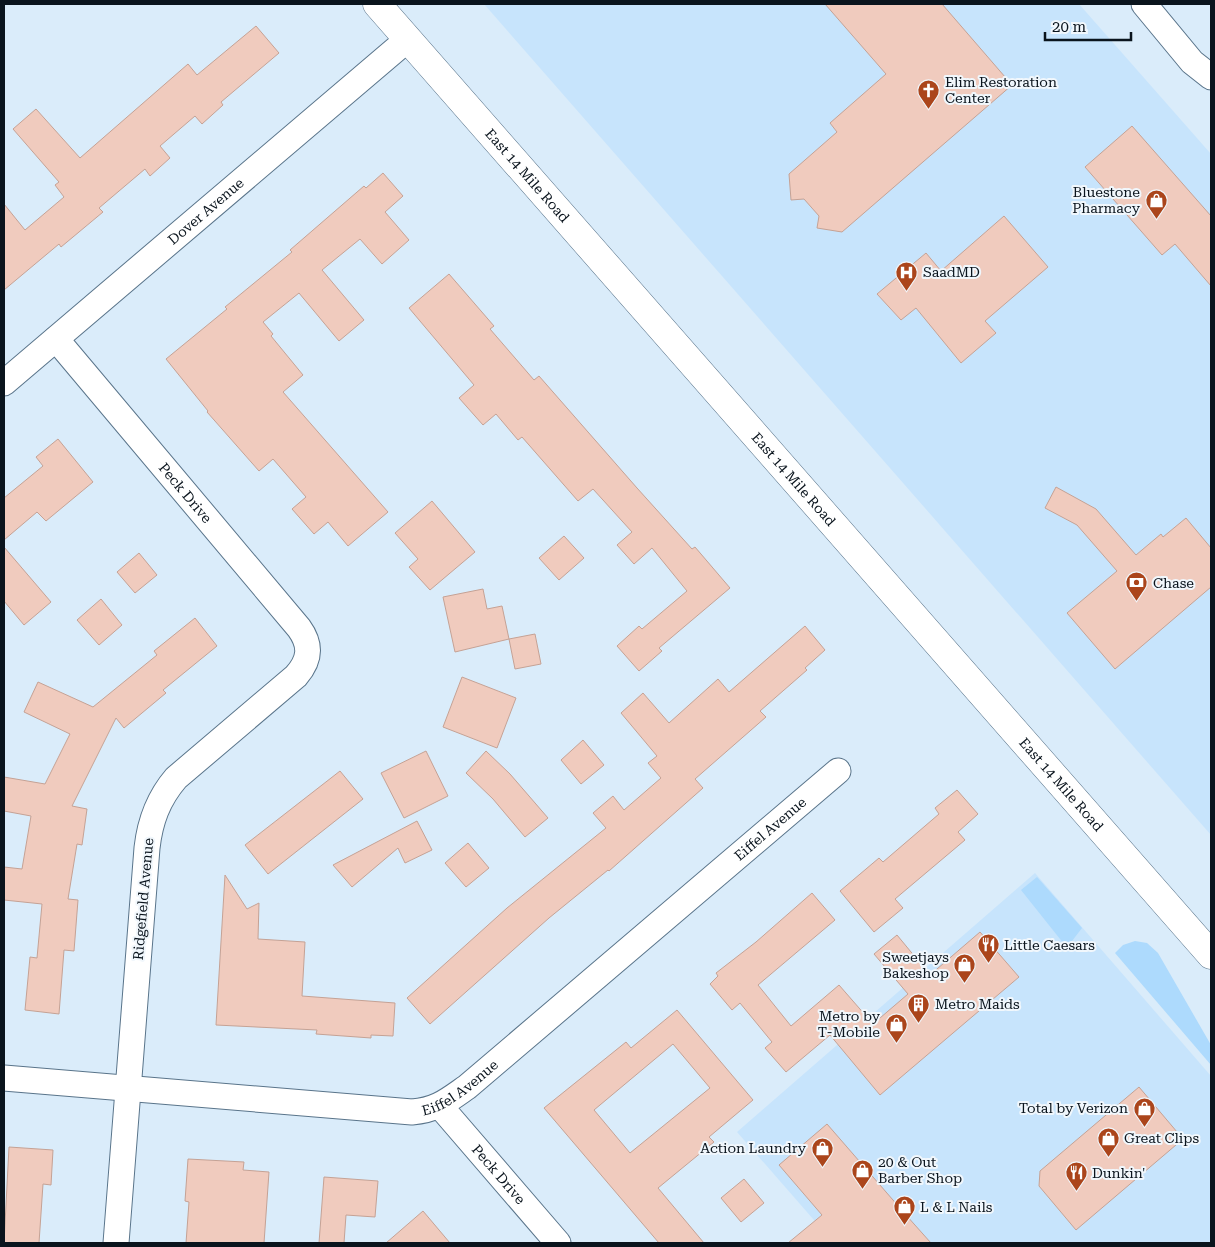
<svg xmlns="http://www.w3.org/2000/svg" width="1215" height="1247" font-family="'Roboto Serif',serif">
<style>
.built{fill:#c7e4fc}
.green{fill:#addafd}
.building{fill:#f0cbbe;stroke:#c5a295;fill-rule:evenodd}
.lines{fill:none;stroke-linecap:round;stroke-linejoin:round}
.minor-casing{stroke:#59748a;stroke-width:27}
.secondary-casing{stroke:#59748a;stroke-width:29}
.minor{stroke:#fff;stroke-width:25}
.secondary{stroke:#fff;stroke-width:28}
.labels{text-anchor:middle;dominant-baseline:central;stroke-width:4;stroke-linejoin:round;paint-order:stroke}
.poi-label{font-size:14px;fill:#0a141d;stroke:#f1f7fc;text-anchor:start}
.street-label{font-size:14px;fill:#0a141d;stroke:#f1f7fc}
</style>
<rect width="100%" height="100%" fill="#daecfa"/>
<!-- built -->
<g class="built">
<polygon points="484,4 1079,4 1211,154 1211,835"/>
<polygon points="1035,873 1211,1076 1211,1241 1209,1243 834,1243 737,1132"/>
</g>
<!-- green -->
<g class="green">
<polygon points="1037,877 1082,928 1072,941 1064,944 1021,890"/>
<polygon points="1135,941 1147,943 1158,953 1211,1045 1211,1065 1115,953 1123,945"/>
</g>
<!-- building -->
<g class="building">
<polygon points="825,4 942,4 1012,85 842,232 817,228 819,216 804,199 791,200 789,174 837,132 830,123 886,74"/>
<polygon points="256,26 279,53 221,102 223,105 202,124 195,116 160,146 170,158 150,176 145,169 99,208 103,212 61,247 59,244 4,290 4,204 25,230 64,197 55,185 59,182 13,129 36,109 80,158 188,64 197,75"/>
<polygon points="1132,126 1211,216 1211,286 1175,244 1162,255 1085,167"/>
<polygon points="383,173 403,196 385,212 409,240 382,264 360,239 322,270 364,320 339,341 299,293 263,322 273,334 271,336 303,375 283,392 388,512 348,546 328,522 314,534 292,509 306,497 273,459 259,471 207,412 208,411 166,359 227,309 225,307 292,252 290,250 364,186 366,188"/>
<polygon points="1004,216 1048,267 985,321 996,333 961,363 916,308 901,320 877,294 926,253 941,271"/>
<polygon points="449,274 494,326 490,329 534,380 539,376 637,488 692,549 695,547 730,588 659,648 662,651 639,671 617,646 639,626 642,629 687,591 652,548 634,564 617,545 632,532 593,489 578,501 522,437 518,440 496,414 483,425 459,398 474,385 409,308"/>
<polygon points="58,439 93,482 46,521 37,512 4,540 4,498 43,466 36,457"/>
<polygon points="1056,487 1096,509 1136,555 1161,534 1163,537 1186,518 1211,548 1211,587 1115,669 1067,613 1117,571 1077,525 1045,508"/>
<polygon points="432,501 475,552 430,590 409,567 418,559 395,533"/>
<polygon points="564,536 584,558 559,580 539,558"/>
<polygon points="4,547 51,602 24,625 4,601"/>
<polygon points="139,553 157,575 135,593 117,572"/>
<polygon points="483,589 487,609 502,606 509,639 455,652 443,597"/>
<polygon points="101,599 122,625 99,645 77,620"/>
<polygon points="195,618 217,646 163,690 166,693 124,728 116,718 72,806 87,809 82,845 77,844 68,899 78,900 74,951 64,950 59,1014 25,1010 30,957 37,958 42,904 4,900 4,867 22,869 31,816 4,811 4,777 45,784 70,734 24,712 38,682 93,707 157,655 154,651"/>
<polygon points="805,626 825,650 805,668 807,670 760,711 766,717 695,779 703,788 609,871 608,870 549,918 430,1024 407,998 507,908 606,828 593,813 613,796 624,810 661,778 648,763 657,756 621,713 643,693 669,723 718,679 729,692"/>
<polygon points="535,634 541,664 515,669 509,639"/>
<polygon points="462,677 516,698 497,748 443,727"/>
<polygon points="583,740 604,765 581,784 561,760"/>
<polygon points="426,751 448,796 404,818 381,773"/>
<polygon points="486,751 510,774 548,818 525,837 493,799 466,773"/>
<polygon points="340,771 363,799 268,874 245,845"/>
<polygon points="957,790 978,814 958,832 965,840 895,899 903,908 874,932 840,891 879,858 883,862 939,814 935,808"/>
<polygon points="417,821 432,850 405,863 398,848 352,887 333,865"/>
<polygon points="468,843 489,868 466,887 445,863"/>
<polygon points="225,875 247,909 259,903 258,939 305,942 302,996 395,1003 393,1036 371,1035 371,1038 316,1034 317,1030 216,1025"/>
<polygon points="812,893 835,920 758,985 791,1026 839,985 873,1024 908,994 874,954 897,935 930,975 980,932 1019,977 880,1095 830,1035 786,1072 765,1048 772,1042 740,1003 732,1010 710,984 718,976 716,973 756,942"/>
<path d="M677 1010 753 1100 709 1137 714 1142 658 1188 704 1243H659L544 1108 626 1042 631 1048ZM673 1044 710 1088 630 1153 594 1110Z"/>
<polygon points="1139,1087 1183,1139 1076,1230 1039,1186 1040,1171"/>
<polygon points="827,1124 906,1215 931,1243 788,1243 822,1215 779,1165"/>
<polygon points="9,1147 53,1150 51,1185 43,1184 39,1243 4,1243"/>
<polygon points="188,1159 244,1162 243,1170 269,1172 264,1243 186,1243 189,1202 185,1201"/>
<polygon points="324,1177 378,1181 375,1217 346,1215 344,1243 319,1243"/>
<polygon points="744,1179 764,1203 741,1222 721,1198"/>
<polygon points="423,1211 450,1243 386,1243"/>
</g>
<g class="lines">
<defs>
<g id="minor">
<polyline points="1144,4 1192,62 1211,77"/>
<path id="s1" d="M56 339 299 628C312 646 310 660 296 676L176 778C158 799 150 821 147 848L116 1243"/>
<path id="s2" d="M4 383 408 39"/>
<path id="s3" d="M4 1078 412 1112C437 1110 447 1101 467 1087L838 771"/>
<path id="s4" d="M440 1106 558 1243"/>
</g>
<g id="secondary">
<path id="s5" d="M377 4 1211 955"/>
</g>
</defs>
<!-- minor casing -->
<use href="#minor" class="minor-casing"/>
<!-- secondary casing -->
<use href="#secondary" class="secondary-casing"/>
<!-- minor -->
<use href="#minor" class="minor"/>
<!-- secondary -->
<use href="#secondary" class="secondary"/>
</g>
<!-- icons -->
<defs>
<symbol id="church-pin" viewBox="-11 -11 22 30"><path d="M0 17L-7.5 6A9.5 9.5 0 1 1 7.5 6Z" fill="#ab451b" stroke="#f1f7fc"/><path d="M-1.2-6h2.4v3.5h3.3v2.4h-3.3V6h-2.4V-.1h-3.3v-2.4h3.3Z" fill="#fff"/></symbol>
<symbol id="shop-pin" viewBox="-11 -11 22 30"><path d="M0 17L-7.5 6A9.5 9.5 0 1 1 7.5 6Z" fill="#ab451b" stroke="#f1f7fc"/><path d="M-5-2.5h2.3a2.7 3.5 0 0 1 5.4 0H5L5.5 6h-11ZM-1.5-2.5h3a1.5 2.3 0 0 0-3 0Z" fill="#fff"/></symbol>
<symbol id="hospital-pin" viewBox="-11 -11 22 30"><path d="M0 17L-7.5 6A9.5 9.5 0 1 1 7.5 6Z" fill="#ab451b" stroke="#f1f7fc"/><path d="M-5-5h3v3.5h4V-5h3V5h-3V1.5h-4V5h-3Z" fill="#fff"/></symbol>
<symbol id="bank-pin" viewBox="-11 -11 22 30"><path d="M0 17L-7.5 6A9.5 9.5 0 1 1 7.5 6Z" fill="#ab451b" stroke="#f1f7fc"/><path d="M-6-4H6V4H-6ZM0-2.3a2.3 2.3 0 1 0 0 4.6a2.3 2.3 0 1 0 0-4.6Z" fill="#fff"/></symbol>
<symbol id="restaurant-pin" viewBox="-11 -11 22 30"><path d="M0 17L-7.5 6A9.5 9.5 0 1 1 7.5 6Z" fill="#ab451b" stroke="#f1f7fc"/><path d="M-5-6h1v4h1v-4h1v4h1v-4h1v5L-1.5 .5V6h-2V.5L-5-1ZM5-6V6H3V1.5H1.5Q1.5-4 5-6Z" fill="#fff"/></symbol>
<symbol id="building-pin" viewBox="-11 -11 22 30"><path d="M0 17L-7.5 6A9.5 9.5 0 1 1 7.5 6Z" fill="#ab451b" stroke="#f1f7fc"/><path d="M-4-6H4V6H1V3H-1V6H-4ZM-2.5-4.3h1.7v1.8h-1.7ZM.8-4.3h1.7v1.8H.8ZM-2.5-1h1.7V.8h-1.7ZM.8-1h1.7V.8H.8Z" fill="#fff"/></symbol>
</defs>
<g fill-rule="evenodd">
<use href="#church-pin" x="916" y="78" width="25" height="34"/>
<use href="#shop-pin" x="1144" y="188" width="25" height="34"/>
<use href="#hospital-pin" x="894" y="260" width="25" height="34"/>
<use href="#bank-pin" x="1124" y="570" width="25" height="34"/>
<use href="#restaurant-pin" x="976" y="932" width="25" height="34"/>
<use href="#shop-pin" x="952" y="952" width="25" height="34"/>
<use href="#building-pin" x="906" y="992" width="25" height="34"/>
<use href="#shop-pin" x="884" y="1012" width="25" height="34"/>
<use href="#shop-pin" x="1132" y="1096" width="25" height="34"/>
<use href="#shop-pin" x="1096" y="1126" width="25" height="34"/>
<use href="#shop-pin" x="810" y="1136" width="25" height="34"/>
<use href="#shop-pin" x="850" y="1158" width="25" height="34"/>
<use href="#restaurant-pin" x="1064" y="1160" width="25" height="34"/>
<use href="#shop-pin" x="892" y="1194" width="25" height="34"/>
</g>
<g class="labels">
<!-- poi labels -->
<g class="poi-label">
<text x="945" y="82">Elim Restoration<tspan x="945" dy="16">Center</tspan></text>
<text x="1140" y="192" text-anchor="end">Bluestone<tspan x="1140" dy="16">Pharmacy</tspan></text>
<text x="923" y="272">SaadMD</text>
<text x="1153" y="583">Chase</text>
<text x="1004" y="945">Little Caesars</text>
<text x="949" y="957" text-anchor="end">Sweetjays<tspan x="949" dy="16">Bakeshop</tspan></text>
<text x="935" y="1004">Metro Maids</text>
<text x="880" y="1016" text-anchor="end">Metro by<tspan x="880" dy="16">T-Mobile</tspan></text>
<text x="1128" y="1108" text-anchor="end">Total by Verizon</text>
<text x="1124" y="1138">Great Clips</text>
<text x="806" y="1148" text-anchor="end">Action Laundry</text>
<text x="878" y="1162">20 &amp; Out<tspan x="878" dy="16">Barber Shop</tspan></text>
<text x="1092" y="1173">Dunkin'</text>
<text x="920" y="1207">L &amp; L Nails</text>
</g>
<!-- street labels -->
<g class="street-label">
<text stroke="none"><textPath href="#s5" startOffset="228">East 14 Mile Road</textPath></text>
<text stroke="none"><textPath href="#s2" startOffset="265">Dover Avenue</textPath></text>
<text stroke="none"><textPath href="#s5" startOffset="632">East 14 Mile Road</textPath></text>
<text stroke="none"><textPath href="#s1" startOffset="201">Peck Drive</textPath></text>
<text stroke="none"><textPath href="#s5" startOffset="1038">East 14 Mile Road</textPath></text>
<text stroke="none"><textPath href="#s3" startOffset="869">Eiffel Avenue</textPath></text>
<text transform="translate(143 899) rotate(-85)">Ridgefield Avenue</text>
<text stroke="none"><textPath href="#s3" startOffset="464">Eiffel Avenue</textPath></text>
<text stroke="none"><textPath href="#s4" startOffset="90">Peck Drive</textPath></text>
</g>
</g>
<!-- border -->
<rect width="1215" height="1247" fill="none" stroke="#0a141d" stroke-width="10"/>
<!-- scale -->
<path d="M1045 32v8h86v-8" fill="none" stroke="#0a141d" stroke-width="2.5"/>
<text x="1052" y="32" font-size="15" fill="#0a141d" stroke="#f1f7fc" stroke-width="4" paint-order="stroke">20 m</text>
</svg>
